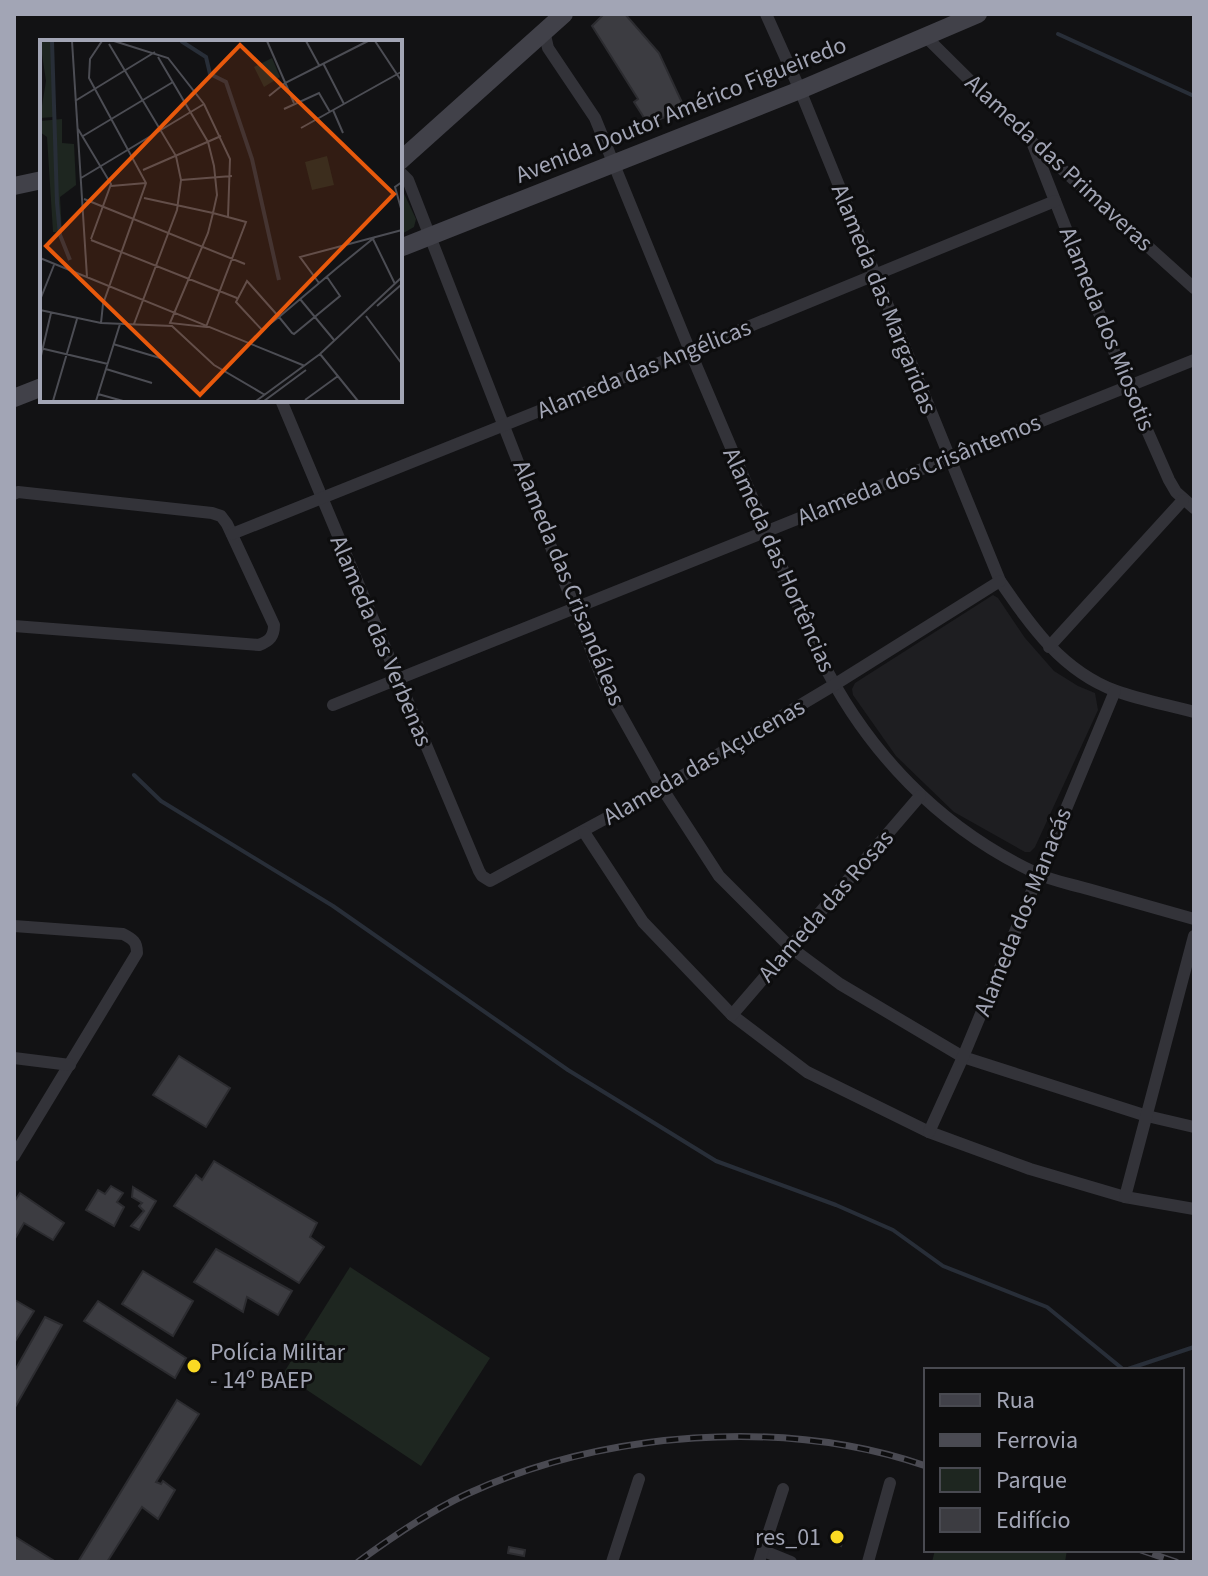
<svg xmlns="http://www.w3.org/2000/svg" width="1208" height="1576" font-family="'Source Sans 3',sans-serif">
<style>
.built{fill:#1e1e21}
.green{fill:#1e2620}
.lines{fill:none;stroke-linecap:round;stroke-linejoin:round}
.stream{stroke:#282e38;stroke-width:4}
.building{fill:#3c3c41;stroke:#2c2c30;stroke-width:2}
.street{stroke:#333339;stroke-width:12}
.secondary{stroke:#414149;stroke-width:18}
.rail-casing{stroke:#4a4a52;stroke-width:7}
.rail{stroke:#0d0d0e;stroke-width:4;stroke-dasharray:12;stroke-linecap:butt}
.poi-dot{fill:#fad923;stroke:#0d0d0e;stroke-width:3}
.labels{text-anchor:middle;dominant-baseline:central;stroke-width:6;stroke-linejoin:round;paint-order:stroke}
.street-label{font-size:24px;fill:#a2a5b5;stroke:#0d0d0e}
.poi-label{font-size:24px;fill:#a2a5b5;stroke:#0d0d0e;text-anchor:start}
.inset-river{fill:none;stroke:#282e38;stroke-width:4}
.inset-road{fill:none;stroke:#4c4d54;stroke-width:2}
.view{fill:#e8590c;fill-opacity:0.15;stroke:#e8590c;stroke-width:4}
.inset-edge{fill:none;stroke:#a2a5b5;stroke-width:4}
</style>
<rect width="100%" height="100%" fill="#121214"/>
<!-- built -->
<polygon class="built" points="993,595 998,598 1025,638 1054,671 1078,686 1095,693 1098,710 1035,847 1030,852 1025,852 954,812 896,756 853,695 852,689 855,683"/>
<!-- green -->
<g class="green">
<polygon points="400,185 416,219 414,227 400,235"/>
<polygon points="350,1267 490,1358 421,1466 283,1374"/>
<polygon points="935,1550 1067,1550 1065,1562 932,1562"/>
</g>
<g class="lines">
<!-- stream -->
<g class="stream">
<polyline points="1058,34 1194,96"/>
<polyline points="134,775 161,801 333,906 568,1070 716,1161 836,1205 893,1230 943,1266 1047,1307 1124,1370"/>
<polyline points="1125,1370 1194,1347"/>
</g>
</g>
<!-- building -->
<g class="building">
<polygon points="604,14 625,14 659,53 685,109 648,124 634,102 638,99 592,26"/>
<polygon points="179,1056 230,1088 206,1127 153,1095"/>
<polygon points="214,1161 317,1223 310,1237 324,1247 299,1283 174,1206 196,1175 202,1180"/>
<polygon points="111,1186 123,1193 117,1202 124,1207 114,1226 86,1210 98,1190 105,1194"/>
<polygon points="133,1187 156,1201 139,1230 131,1226 144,1211 139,1206 142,1203 132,1197"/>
<polygon points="20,1193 64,1223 53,1240 24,1223 14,1240 14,1202"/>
<polygon points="216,1249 292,1291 278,1315 247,1297 243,1312 194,1282"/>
<polygon points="143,1271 193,1301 173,1336 122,1304"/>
<polygon points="15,1300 34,1311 14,1343 14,1301"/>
<polygon points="98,1301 186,1358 175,1378 84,1321"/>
<polygon points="45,1317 62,1325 14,1409 14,1372"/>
<polygon points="177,1400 199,1414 156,1482 161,1484 163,1481 175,1490 158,1519 142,1507 107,1562 78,1562"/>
<polygon points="833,1531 845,1535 841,1546 829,1539"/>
<polygon points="14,1536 56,1562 14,1562"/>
<polygon points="509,1547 525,1550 524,1556 508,1553"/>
</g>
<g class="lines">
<!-- street -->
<g class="street">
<path d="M766 14 800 90 1000 581C1031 626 1062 671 1116 691 1141 700 1168 705 1194 712"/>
<path d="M546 30 545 35 548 48 595 118 690 351 820 657C867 752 940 828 1036 873 1052 881 1071 884 1088 889 1123 899 1159 909 1194 919"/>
<polyline points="925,36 1032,142 1194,288"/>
<polyline points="1032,142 1128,387 1169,480 1176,492 1194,508"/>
<polyline points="400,172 408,180 606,688 662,788 719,876 790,947 840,984 963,1057 1147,1116 1194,1127"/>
<polyline points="281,400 479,871 482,876 490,881 662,788 834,685 1000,581"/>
<path d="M14 494 18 492 212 513 221 516 227 524 274 625C274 636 270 641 259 645L14 626"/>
<polyline points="232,534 699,347 1055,201"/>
<polyline points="1049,647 1183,500"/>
<polyline points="333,705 1194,360"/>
<polyline points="584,832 643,922 732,1015 807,1072 929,1132 1030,1169 1125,1197 1194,1209"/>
<path d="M14 926 123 934C133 939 137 942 137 953L14 1156"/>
<polyline points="732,1015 920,796"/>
<polyline points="14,1058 70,1065"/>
<polyline points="929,1132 963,1057 1115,691"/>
<polyline points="1125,1197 1194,936"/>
<polyline points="764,1551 791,1562"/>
<polyline points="612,1562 639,1479"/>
<polyline points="759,1562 783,1489"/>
<polyline points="868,1562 890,1483"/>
</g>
<!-- secondary -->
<g class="secondary">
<polyline points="400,161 564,14"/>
<polyline points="14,186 42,180"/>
<polyline points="400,248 800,90 978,14"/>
<polyline points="14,398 42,387"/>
</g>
<defs>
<g id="rail">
<polyline points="1141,1550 1176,1562"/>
<path d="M358 1562C392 1537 428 1512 467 1494 604 1431 783 1417 926 1466"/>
</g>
</defs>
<!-- rail casing -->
<use href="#rail" class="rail-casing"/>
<!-- rail -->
<use href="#rail" class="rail"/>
</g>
<!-- markers -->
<g class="poi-dot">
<circle cx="194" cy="1366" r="8"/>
<circle cx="837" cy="1537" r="8"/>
</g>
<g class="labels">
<!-- street labels -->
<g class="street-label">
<text transform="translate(681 110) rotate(-22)">Avenida Doutor Américo Figueiredo</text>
<text transform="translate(1059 163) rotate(43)">Alameda das Primaveras</text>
<text transform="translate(884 299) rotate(68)">Alameda das Margaridas</text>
<text transform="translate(1107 329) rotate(68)">Alameda dos Miosotis</text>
<text transform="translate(644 369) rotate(-22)">Alameda das Angélicas</text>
<text transform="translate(919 470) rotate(-22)">Alameda dos Crisântemos</text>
<text transform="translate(779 560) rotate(66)">Alameda das Hortências</text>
<text transform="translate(569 583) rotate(68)">Alameda das Crisandáleas</text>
<text transform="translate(381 641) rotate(67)">Alameda das Verbenas</text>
<text transform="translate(704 762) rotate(-30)">Alameda das Açucenas</text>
<text transform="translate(826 906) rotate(-49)">Alameda das Rosas</text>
<text transform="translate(1023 912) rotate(-68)">Alameda dos Manacás</text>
</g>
<!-- poi labels -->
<g class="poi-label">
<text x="210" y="1352">Polícia Militar<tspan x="210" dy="28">- 14º BAEP</tspan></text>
<text x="821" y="1537" text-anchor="end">res_01</text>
</g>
</g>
<!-- overview -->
<g transform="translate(40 40)">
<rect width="362" height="362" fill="#121214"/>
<path d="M0 1H12L14 77 0 78 6 41ZM232 18 240 37 224 47 214 27ZM22 79V103L34 104 36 145 20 157 22 193 13 192 7 97 0 92V81ZM287 116 294 145 272 150 265 122Z" fill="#1e2620"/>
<path class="inset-river" d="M12 1 17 163 20 195 30 220M141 1 166 17 170 34 186 42 212 119 239 240"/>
<path class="inset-road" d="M32 1 47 237M74 1 128 18 164 64 190 119 188 177M227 1 254 63M266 1 279 25M335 1 362 42M69 4 136 116 141 140 137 170 94 284M283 23 304 64M229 56 245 43 328 1M35 61 115 12M244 69 279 53 290 72M293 70 303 93M261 88 361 32M38 89 71 144 51 199M43 96 133 42M103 130 181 96M41 138 164 64M141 140 192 136M362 142 355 147 362 172M71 146 106 143M104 158 173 173 206 182 166 287 130 283 168 193 173 173 177 155 174 126 168 102 118 17M44 159 205 224M333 199 355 244M51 200 197 258M0 218 265 326M287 237 300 256 254 294 252 293 239 277 207 241 196 262 222 290 239 277 297 228 335 197M279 243 260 217 362 190M260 259 294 300M0 260 14 225M337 266 362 244M0 270 61 283 132 286 174 325 225 355M326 276 362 324M61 283 63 264 106 143 49 38 50 19 62 1M73 304 120 318M0 308 68 324M280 314 318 361M0 320 11 273M66 329 112 343M58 354 83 361M265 360 298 336M13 361 37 279M56 361 80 284M216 361 280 314 362 237M224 361 266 330"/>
<path class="view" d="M200 5 354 154 160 355 6 206Z"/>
<rect width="362" height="362" class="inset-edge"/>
</g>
<!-- border -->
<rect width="1208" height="1576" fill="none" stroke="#a2a5b5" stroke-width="32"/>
<!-- legend -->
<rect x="924" y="1368" width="260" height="184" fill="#0d0d0e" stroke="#494a51" stroke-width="2"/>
<rect x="940" y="1394" width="40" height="12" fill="#414149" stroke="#494a51" stroke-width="2"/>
<text x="996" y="1408" font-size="24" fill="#a2a5b5">Rua</text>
<rect x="940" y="1434" width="40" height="12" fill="#4a4a52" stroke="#494a51" stroke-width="2"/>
<text x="996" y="1448" font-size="24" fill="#a2a5b5">Ferrovia</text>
<rect x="940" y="1468" width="40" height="24" fill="#1e2620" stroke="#494a51" stroke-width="2"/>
<text x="996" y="1488" font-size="24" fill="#a2a5b5">Parque</text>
<rect x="940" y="1508" width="40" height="24" fill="#3c3c41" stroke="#494a51" stroke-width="2"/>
<text x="996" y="1528" font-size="24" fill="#a2a5b5">Edifício</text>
</svg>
